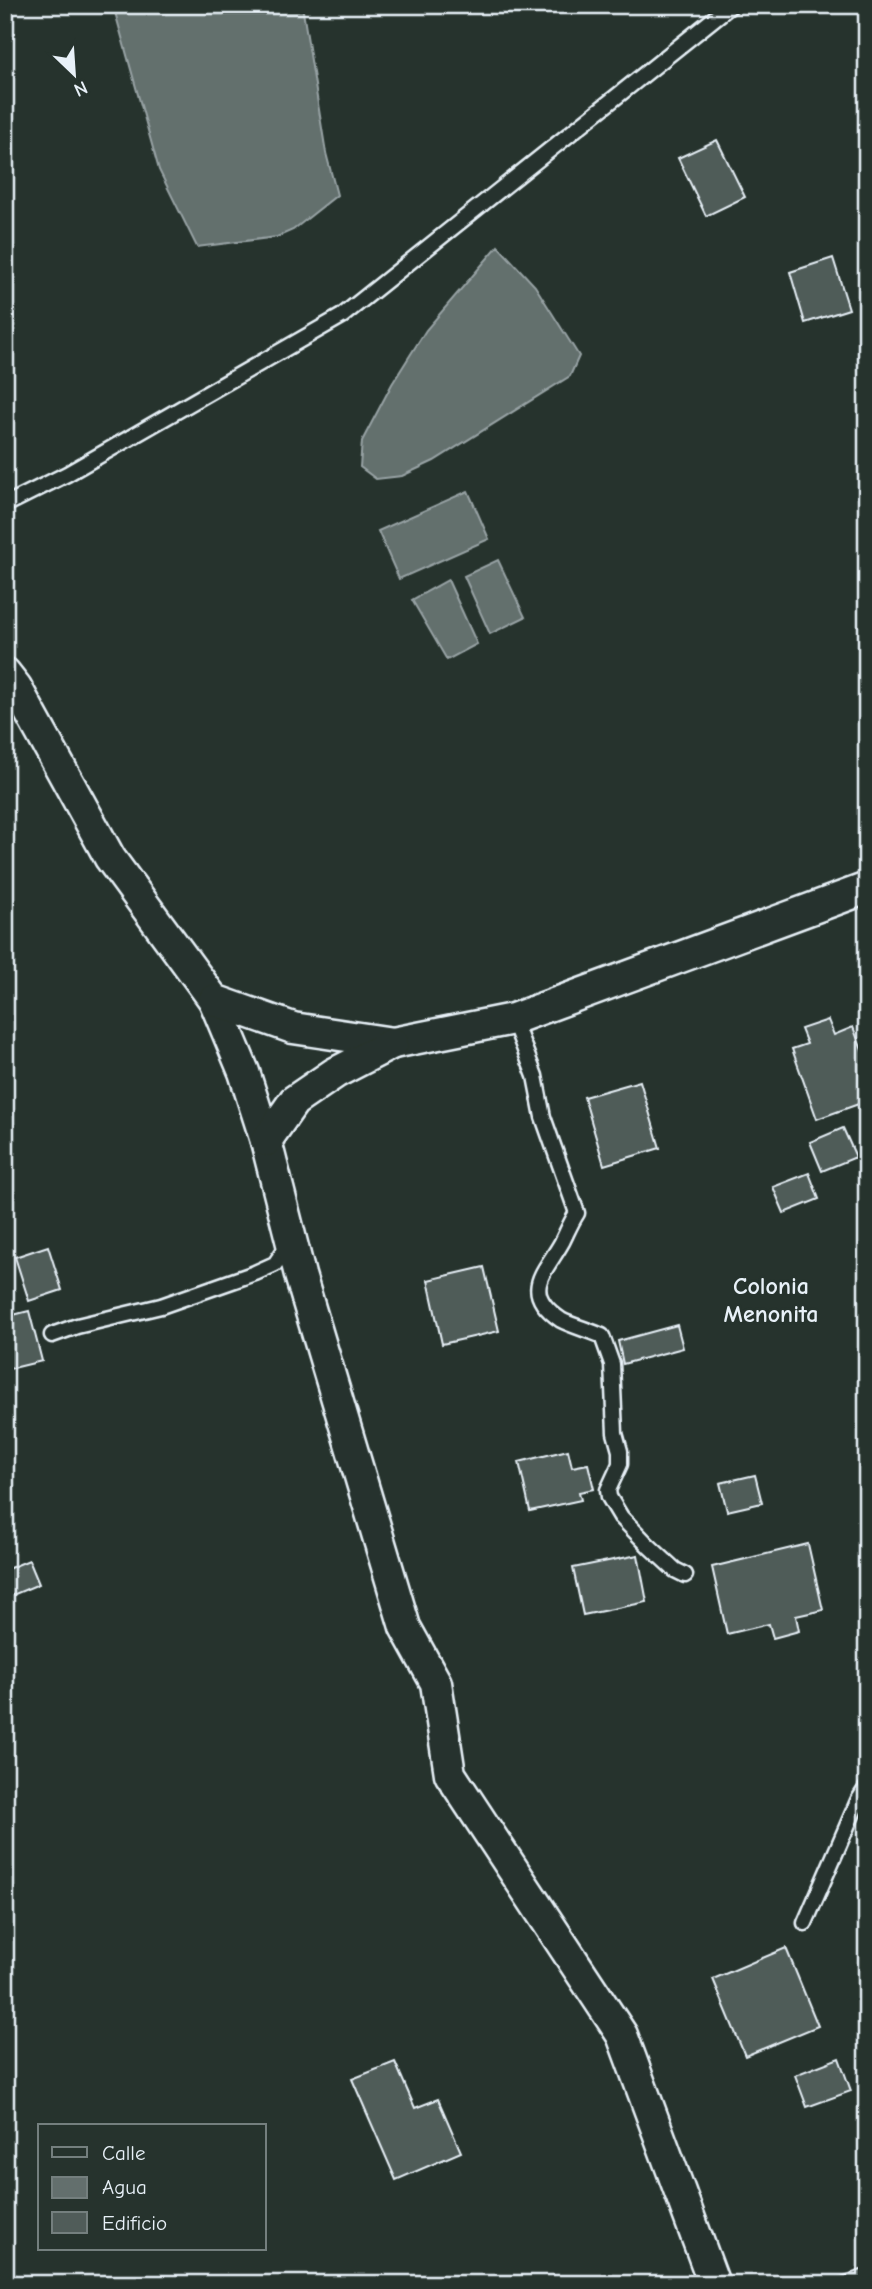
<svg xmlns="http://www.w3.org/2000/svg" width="872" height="2289" font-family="'Comic Neue',sans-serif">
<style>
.water{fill:#636f6d;stroke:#98a3a5;stroke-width:2}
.building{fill:#505c59;stroke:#e8f1f8;stroke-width:2}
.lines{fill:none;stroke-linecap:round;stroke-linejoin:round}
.lane-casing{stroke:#e8f1f8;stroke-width:19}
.street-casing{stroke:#e8f1f8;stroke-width:35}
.lane{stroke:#26332d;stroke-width:14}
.street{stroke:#26332d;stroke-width:30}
.labels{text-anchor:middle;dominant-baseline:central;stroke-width:5;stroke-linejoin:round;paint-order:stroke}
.quarter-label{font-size:24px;font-weight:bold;fill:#e8f1f8;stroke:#26332d}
</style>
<rect width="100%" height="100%" fill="#26332d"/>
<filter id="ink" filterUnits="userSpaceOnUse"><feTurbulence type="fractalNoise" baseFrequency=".0143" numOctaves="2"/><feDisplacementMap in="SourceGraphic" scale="14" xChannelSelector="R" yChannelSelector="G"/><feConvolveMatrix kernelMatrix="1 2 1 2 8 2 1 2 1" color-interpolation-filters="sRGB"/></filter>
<g filter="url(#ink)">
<!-- water -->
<g class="water">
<polygon points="113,5 302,5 326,153 337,195 293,230 277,237 197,247 159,170"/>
<polygon points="498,246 535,286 579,356 570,376 434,461 402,476 376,479 360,467 362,441 392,384 426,330"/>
<polygon points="468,491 489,539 399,579 378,531"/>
<polygon points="498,560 525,617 490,634 464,576"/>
<polygon points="448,580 477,644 447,660 412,600"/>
</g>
<!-- building -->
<g class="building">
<polygon points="717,140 745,197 706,216 678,158"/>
<polygon points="833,258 849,309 805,323 790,272"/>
<polygon points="828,1020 834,1035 853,1027 867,1063 867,1101 817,1119 792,1049 807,1044 801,1029"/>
<polygon points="640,1081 660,1148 604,1165 584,1097"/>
<polygon points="843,1128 856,1157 822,1171 810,1142"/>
<polygon points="809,1173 819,1199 784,1213 773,1187"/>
<polygon points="48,1246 62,1290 29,1301 15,1257"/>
<polygon points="484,1267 499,1331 442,1344 428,1280"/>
<polygon points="29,1311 42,1361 5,1370 5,1317"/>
<polygon points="677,1325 683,1348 623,1364 618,1341"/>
<polygon points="568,1450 572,1467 588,1464 594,1489 579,1492 581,1500 530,1511 519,1462"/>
<polygon points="755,1475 762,1503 727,1511 720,1483"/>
<polygon points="808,1544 823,1610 796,1616 799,1631 773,1638 769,1624 727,1634 712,1567"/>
<polygon points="638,1555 647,1602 583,1615 573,1568"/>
<polygon points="29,1560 39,1584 8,1597 5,1590 5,1570"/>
<polygon points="786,1948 818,2026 745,2056 713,1979"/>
<polygon points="839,2058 851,2091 807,2107 795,2075"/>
<polygon points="395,2062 415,2108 438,2099 461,2152 396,2180 352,2079"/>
<polygon points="867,2268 867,2284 827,2284 827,2282"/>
</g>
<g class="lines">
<defs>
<g id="lane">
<polyline points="5,505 67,474 342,316 731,5"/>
<path d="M513 1019 535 1076 543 1117 577 1213C571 1222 567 1232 562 1242 545 1273 519 1291 561 1320 570 1325 591 1331 602 1336L612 1364 615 1433 620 1451V1464L608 1490 609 1497 621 1517 649 1546 675 1570 685 1575"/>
<polyline points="52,1335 77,1326 161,1306 255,1273 275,1264 290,1242"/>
<polyline points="805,1923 858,1801 867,1787"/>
</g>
<g id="street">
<polyline points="5,673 16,687 110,858 214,1000 244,1072 266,1141 300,1275 405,1627 436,1683 450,1774 622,2035 714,2284"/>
<polyline points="214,1000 293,1028 393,1043 513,1019 867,888"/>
<polyline points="266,1141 294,1101 335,1073 393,1043"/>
</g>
</defs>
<!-- lane casing -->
<use href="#lane" class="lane-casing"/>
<!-- street casing -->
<use href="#street" class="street-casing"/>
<!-- lane -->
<use href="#lane" class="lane"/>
<!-- street -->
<use href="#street" class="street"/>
</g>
</g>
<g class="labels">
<!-- quarter labels -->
<g class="quarter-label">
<text x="771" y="1286">Colonia<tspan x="771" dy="28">Menonita</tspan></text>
</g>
</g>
<!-- margin -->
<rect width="872" height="2289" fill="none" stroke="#26332d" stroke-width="28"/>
<rect x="14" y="14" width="844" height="2261" fill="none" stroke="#e8f1f8" stroke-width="2.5" filter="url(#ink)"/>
<!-- legend -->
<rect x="38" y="2124" width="228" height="126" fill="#26332d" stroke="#747f7e" stroke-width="2"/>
<rect x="52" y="2147" width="35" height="10" fill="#26332d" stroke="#747f7e" stroke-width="2"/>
<text x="102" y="2160" font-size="21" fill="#e8f1f8">Calle</text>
<rect x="52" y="2177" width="35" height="21" fill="#636f6d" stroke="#747f7e" stroke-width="2"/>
<text x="102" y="2194" font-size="21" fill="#e8f1f8">Agua</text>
<rect x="52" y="2212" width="35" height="21" fill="#505c59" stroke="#747f7e" stroke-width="2"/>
<text x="102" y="2230" font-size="21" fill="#e8f1f8">Edificio</text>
<!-- north arrow -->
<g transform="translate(74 74) rotate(155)" stroke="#26332d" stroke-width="5" paint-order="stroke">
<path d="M0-5L12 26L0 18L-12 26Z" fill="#e8f1f8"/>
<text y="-10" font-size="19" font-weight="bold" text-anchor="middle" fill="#e8f1f8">N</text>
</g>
</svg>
